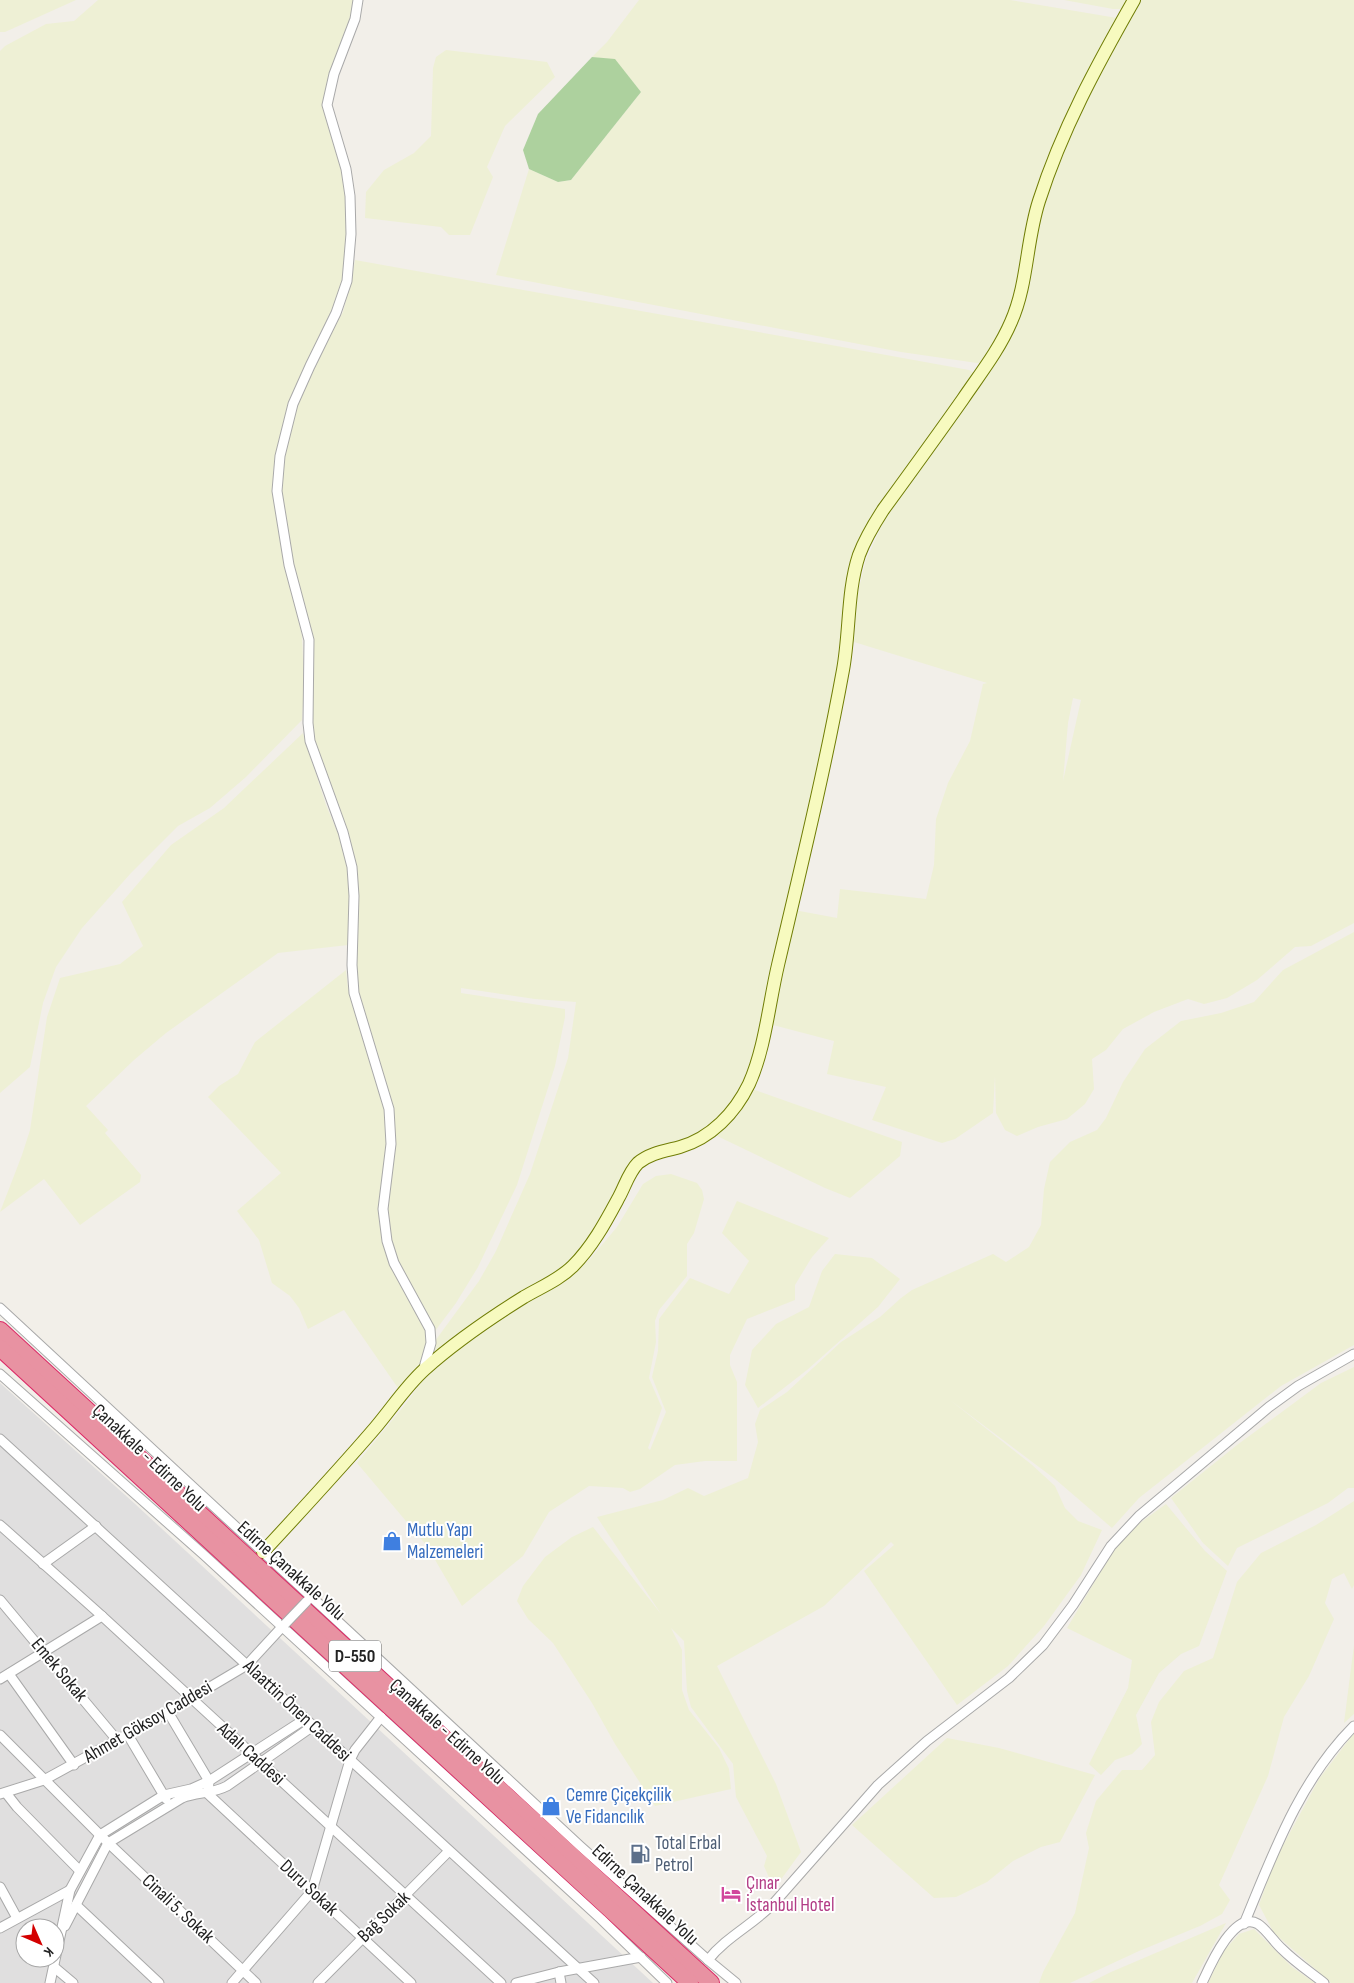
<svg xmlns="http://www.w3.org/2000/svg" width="1354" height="1983" font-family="'Sofia Sans Condensed',sans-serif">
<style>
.residential{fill:#e0dfdf;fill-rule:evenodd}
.farmland{fill:#eef0d5;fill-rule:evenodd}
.forest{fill:#add19e}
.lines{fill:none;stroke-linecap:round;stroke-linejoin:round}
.street-casing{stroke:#a9a9a9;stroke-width:11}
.secondary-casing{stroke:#707d05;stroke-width:14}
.highway-casing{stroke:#dc2a67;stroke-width:18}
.street{stroke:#fff;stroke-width:9}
.secondary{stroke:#f7fabf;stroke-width:12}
.highway{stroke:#e892a2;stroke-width:16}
.street-bridge-casing{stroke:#a9a9a9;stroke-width:11;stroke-linecap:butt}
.street-bridge{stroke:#fff;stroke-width:9}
.labels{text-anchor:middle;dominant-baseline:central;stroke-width:4;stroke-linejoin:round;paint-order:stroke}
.shield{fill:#fff;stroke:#646464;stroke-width:1}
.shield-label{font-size:18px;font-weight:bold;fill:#222}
.street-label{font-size:19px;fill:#222;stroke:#fff}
.shop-label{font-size:19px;fill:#366cbe;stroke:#fff;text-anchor:start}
.service-label{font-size:19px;fill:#4e5e75;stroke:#fff;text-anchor:start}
.hotel-label{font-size:19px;fill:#b23c85;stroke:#fff;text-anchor:start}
</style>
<rect width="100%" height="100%" fill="#f2efe9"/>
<!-- residential -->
<path class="residential" d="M0 1383 134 1503 653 1983H0ZM25 1928H55V1958H25Z"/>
<!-- farmland -->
<g class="farmland">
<polygon points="0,0 76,0 5,32 0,32"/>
<polygon points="98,0 355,0 354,11 324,94 323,105 343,172 346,190 348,220 345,273 334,311 305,367 285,416 278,444 273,471 274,495 280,542 302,636 304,685 302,720 246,777 210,808 178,826 131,873 82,928 56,967 43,1003 30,1067 0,1093 0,51 5,46 46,24 74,21"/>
<polygon points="639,0 1010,0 1117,18 1071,110 1017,300 984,364 901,352 496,275 529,169 558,182 571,180 641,92 615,60 592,57 607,42"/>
<polygon points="1064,0 1130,0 1125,9 1113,9"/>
<path d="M1137 0H1354V923L1311 946 1295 947 1257 980 1227 998 1204 1004 1188 999 1154 1012 1123 1029 1106 1050 1092 1059 1094 1089 1085 1104 1067 1119 1038 1127 1017 1136 1005 1130 996 1113 995 1076 993 1113 955 1139 942 1143 872 1120 886 1087 827 1074 834 1041 773 1025 794 910 837 918 840 889 926 899 934 865 936 819 948 783 970 741 983 684 987 683 854 642 856 600 866 560 886 516 1002 347 1064 139ZM1073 698 1081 700 1063 781 1068 723Z"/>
<polygon points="446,50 547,62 555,77 505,126 487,167 493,177 470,235 449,235 441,227 365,218 366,192 384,170 414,153 431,136 433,68 436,57"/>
<polygon points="355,260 820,343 969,370 974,373 878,509 843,634 833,697 750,1071 728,1111 700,1134 649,1152 586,1245 563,1269 428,1362 435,1341 479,1281 496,1251 530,1174 568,1058 576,1002 535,999 461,988 461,993 565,1009 565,1017 555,1066 517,1185 478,1267 456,1303 435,1331 432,1322 400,1265 393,1248 386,1206 395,1138 393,1106 359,999 356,983 356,893 312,731 312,635 296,578 280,489 283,463 290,427 300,396 315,362 343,312 352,278"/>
<polygon points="303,733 326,805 340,838 348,868 350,895 348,945 278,953 166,1033 134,1060 86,1106 108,1130 105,1133 141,1175 140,1182 80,1225 44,1179 0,1212 22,1155 30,1130 47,1017 60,978 120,964 143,946 122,902 171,845 224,808"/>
<polygon points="1354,932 1354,1345 1281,1386 1139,1498 1112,1528 1055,1479 950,1400 1031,1464 1055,1486 1065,1508 1078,1521 1102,1530 1081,1575 1044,1626 1008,1666 957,1705 864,1571 894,1545 891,1542 824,1606 717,1666 776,1784 801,1852 774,1889 764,1866 767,1856 736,1797 733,1764 691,1707 687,1691 684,1641 671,1628 682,1650 682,1690 689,1710 719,1748 729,1769 731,1789 655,1806 615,1744 592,1703 553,1643 528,1619 517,1601 523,1586 545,1557 572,1537 593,1527 661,1614 597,1517 663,1500 688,1488 704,1496 748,1478 758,1442 755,1424 760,1410 787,1392 841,1342 880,1317 901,1298 912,1290 993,1254 1006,1262 1029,1247 1041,1225 1044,1189 1050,1162 1070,1142 1097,1130 1106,1118 1123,1082 1145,1049 1181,1021 1221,1013 1254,1002 1283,970"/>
<polygon points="346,970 348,988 383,1099 387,1120 388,1142 380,1197 379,1221 383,1242 393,1271 428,1332 427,1345 420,1368 400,1391 344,1310 308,1329 299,1308 290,1296 272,1283 259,1240 237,1211 281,1173 208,1097 219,1086 238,1074 255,1042"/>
<polygon points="752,1089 902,1142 900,1156 850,1198 825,1188 715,1135 738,1116"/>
<polygon points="671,1174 697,1183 702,1190 704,1199 694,1233 687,1244 687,1276 659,1310 655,1321 656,1342 649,1378 662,1408 648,1448 650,1450 666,1412 652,1377 658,1351 659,1319 690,1278 729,1294 749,1261 722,1233 737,1201 829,1238 812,1257 795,1285 795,1300 747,1319 730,1355 730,1365 737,1382 737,1461 705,1461 675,1465 640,1489 630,1492 623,1488 589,1486 549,1512 523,1556 462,1606 427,1546 357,1463 408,1401 426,1375 445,1358 510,1312 565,1281 590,1259 617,1227 643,1184 656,1176"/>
<polygon points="835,1254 872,1258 900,1279 878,1307 807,1370 758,1408 745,1385 752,1350 776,1324 809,1307 822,1271"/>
<polygon points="1354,1367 1354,1488 1348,1488 1328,1503 1237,1548 1228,1566 1203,1543 1171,1498 1237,1445 1321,1383"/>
<polygon points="1354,1501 1354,1585 1352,1589 1344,1573 1332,1579 1325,1603 1334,1619 1309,1676 1284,1717 1268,1776 1219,1885 1230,1900 1222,1914 1200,1926 1139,1951 1070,1983 1039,1983 1043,1972 1075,1913 1089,1848 1086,1833 1096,1801 1122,1770 1142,1770 1155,1755 1151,1722 1159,1702 1184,1671 1213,1658 1237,1582 1261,1553 1316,1525"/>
<polygon points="1166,1504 1205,1551 1227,1571 1199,1646 1181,1654 1159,1673 1136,1715 1142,1744 1132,1754 1115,1760 1101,1775 1089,1764 1128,1688 1132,1660 1067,1628 1122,1536"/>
<polygon points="1354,1645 1354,1714 1344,1723"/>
<polygon points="1354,1733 1354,1983 1331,1983 1274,1933 1259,1905 1274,1862 1319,1779"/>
<polygon points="947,1738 999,1748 1095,1775 1060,1842 1041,1847 1013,1861 987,1882 956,1897 934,1898 852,1825"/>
<polygon points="1226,1923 1192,1983 1089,1983 1111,1972"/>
<polygon points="1254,1929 1292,1967 1315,1983 1208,1983 1223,1952 1239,1934"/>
</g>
<!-- forest -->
<polygon class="forest" points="592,57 615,59 641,92 571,180 558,182 529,169 523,150 538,114"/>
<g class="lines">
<defs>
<g id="street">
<polyline points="358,0 355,19 334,74 327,105 346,169 350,196 351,234 347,281 336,313 310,366 293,404 280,456 277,491 289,565 309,640 308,723 310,741 343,832 352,867 354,896 352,965 354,993 389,1109 391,1144 383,1209 387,1241 394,1263 430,1329 431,1343 423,1371"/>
<polyline points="0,1308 580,1846 708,1960 736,1983"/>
<polyline points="0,1374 204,1555 601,1919 667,1983"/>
<polyline points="0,1439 594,1983"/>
<polyline points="0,1525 102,1616 501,1983"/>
<polyline points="43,1564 96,1526"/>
<polyline points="0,1600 117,1740"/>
<polyline points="9,1674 74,1765"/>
<polyline points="0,1679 102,1616"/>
<polyline points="168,1712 209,1781 208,1794 411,1983"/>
<polyline points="0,1735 100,1835 256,1983"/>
<polyline points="128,1735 166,1799"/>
<polyline points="6,1793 17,1807 80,1871"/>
<polyline points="0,1794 44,1780 168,1712 247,1665 282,1627"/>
<polyline points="0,1887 17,1918"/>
<polyline points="76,1905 159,1983"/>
<path d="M1244 1924C1273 1854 1299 1781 1354 1726"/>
<path d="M65 1926 108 1843 182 1798C197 1792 212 1794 227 1786L313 1726"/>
<polyline points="0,1928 70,1890"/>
<path d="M708 1960C726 1937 754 1924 774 1903L878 1785 927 1741 1009 1678 1043 1645 1073 1605 1111 1546 1139 1516 1269 1407 1298 1386 1354 1354"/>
<polyline points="54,1967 73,1983"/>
<polyline points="559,1972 561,1983"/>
<polyline points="50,1983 70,1890 100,1835 164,1795 191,1789 209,1781 305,1719"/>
<polyline points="232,1983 312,1891 350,1760 355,1750 381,1717"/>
<polyline points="318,1983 449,1851"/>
<polyline points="516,1983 559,1972 641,1957"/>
<path d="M1202 1983C1209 1968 1234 1909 1258 1924 1267 1930 1274 1942 1282 1949 1295 1962 1310 1972 1324 1983"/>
</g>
<path id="secondary" d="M263 1552C301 1511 339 1470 375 1428 392 1408 406 1386 425 1369 454 1343 492 1317 524 1297 541 1287 559 1280 573 1266 593 1246 606 1221 619 1197 625 1186 629 1172 638 1163 650 1153 665 1151 680 1147 711 1138 735 1113 749 1084 765 1049 769 1003 778 965 801 867 825 769 843 670 850 632 847 591 859 555 865 539 874 524 883 510 910 473 937 436 963 399 980 374 999 350 1011 322 1028 284 1026 241 1039 201 1062 129 1097 65 1134 0"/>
<g id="highway">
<polyline points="0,1330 711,1983"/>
<polyline points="0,1348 690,1983"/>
</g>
</defs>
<!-- street casing -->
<use href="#street" class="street-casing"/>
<!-- secondary casing -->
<use href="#secondary" class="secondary-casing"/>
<!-- highway casing -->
<use href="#highway" class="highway-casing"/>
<!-- street -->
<use href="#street" class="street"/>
<!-- secondary -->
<use href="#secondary" class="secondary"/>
<!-- highway -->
<use href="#highway" class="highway"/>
<defs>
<polyline id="street-bridge" points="285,1624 307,1601"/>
</defs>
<!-- street-bridge casing -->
<use href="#street-bridge" class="street-bridge-casing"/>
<!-- street-bridge -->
<use href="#street-bridge" class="street-bridge"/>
</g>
<!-- icons -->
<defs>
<symbol id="shop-bare" viewBox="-9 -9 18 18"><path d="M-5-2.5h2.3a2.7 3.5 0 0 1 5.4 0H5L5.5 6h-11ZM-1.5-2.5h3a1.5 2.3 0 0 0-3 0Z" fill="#3f7fe0" stroke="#fff" stroke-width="2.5" paint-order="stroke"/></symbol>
<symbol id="fuel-bare" viewBox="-9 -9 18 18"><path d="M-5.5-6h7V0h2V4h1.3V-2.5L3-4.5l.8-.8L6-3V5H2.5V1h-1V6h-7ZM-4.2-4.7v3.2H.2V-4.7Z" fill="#5c6f8a" stroke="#fff" stroke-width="2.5" paint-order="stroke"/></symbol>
<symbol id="hotel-bare" viewBox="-9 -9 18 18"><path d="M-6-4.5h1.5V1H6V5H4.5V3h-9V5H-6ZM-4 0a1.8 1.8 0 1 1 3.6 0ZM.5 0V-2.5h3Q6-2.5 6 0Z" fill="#d1479c" stroke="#fff" stroke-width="2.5" paint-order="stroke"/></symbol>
</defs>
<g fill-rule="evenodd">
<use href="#shop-bare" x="378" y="1527" width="28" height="28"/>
<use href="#shop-bare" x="537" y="1792" width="28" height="28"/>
<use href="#fuel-bare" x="626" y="1840" width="28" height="28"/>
<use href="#hotel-bare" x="717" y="1880" width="28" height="28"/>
</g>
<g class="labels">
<!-- shield labels -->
<rect class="shield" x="329" y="1640.5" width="52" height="31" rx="4"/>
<g class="shield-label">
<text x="355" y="1656">D-550</text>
</g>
<!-- street labels -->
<g class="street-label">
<text transform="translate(149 1458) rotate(43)">Çanakkale - Edirne Yolu</text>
<text transform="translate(291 1571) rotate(42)">Edirne Çanakkale Yolu</text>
<text transform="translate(59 1670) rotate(50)">Emek Sokak</text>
<text transform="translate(297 1711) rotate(43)">Alaattin Önen Caddesi</text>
<text transform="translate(148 1722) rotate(-30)">Ahmet Göksoy Caddesi</text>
<text transform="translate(447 1732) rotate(42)">Çanakkale - Edirne Yolu</text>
<text transform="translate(251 1754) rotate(42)">Adalı Caddesi</text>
<text transform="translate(309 1888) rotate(43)">Duru Sokak</text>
<text transform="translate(645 1895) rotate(43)">Edirne Çanakkale Yolu</text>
<text transform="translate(178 1909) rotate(43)">Cinali 5. Sokak</text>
<text transform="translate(384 1917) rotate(-44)">Bağ Sokak</text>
</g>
<!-- shop labels -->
<g class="shop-label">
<text x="407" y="1530">Mutlu Yapı<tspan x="407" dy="22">Malzemeleri</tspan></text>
<text x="566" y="1795">Cemre Çiçekçilik<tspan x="566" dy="22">Ve Fidancılık</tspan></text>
</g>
<!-- service labels -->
<g class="service-label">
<text x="655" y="1843">Total Erbal<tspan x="655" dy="22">Petrol</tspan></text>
</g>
<!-- hotel labels -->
<g class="hotel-label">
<text x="746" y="1883">Çınar<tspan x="746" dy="22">İstanbul Hotel</tspan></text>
</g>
</g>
<!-- north arrow -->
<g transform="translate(40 1943) rotate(135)"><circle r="24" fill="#ffffff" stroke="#a7a7a7"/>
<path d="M0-4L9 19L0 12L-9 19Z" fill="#d40000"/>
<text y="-8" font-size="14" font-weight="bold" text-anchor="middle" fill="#222222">K</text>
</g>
</svg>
